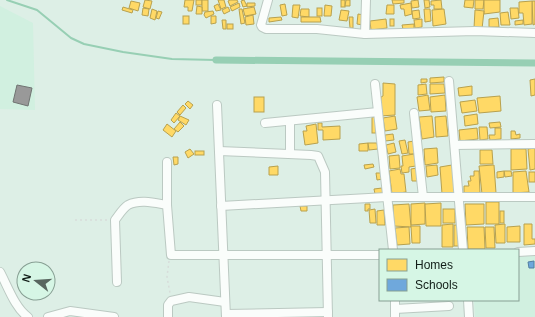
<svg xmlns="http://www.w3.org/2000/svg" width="535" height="317" font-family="Helvetica,sans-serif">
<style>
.built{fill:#d1f0e0}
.homes{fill:#ffd966;stroke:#b8a14e}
.schools{fill:#6fa8dc;stroke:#537ea1}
.industry{fill:#999;stroke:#707472}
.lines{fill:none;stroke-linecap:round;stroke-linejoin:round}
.stream{stroke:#97cfb4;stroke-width:2}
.canal{stroke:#97cfb4;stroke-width:7}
.minor-casing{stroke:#bbc9c2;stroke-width:10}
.path{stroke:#d7ddda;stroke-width:1.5;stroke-dasharray:2 3;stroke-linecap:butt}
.minor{stroke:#fafdfb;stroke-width:8}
</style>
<rect width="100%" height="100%" fill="#ddefe6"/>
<!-- built -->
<g class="built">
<polygon points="0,6 33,23 35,110 0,109"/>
<polygon points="535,256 535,317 475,317 474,300 518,300 518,257"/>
</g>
<!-- homes -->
<g class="homes">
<polygon points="145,0 152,1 150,9 143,7"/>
<polygon points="185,0 194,0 192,11 188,11 188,7 184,7"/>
<rect x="196" y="0" width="6" height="5"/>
<rect x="202" y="0" width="6" height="11"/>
<polygon points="218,0 224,0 226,7 221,9"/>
<polygon points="230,0 237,0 238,2 230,6 228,1"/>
<polygon points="244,0 247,6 243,7 241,1"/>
<rect x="341" y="0" width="4" height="7"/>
<polygon points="346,0 350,0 350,6 345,6"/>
<polygon points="392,0 404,0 404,3 393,4"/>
<polygon points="418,0 419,7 412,8 411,1"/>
<polygon points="424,0 429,0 430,7 425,8"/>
<polygon points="441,0 442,9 434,9 434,5 431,5 431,1"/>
<polygon points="465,0 474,0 473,8 464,7"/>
<polygon points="475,0 484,0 483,9 475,9"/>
<polygon points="484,0 500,0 500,12 484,14"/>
<polygon points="131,1 140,3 138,11 129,8"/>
<polygon points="532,1 535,1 535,24 533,25"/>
<polygon points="532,1 532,24 524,25 523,13 519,13 519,2"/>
<polygon points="239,3 240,7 232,11 230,7"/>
<polygon points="247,3 255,3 255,6 247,7"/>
<polygon points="411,3 412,14 405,16 404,9 401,9 400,5"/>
<polygon points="218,4 221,10 216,11 214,6"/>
<polygon points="285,4 287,15 282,16 280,5"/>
<polygon points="293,5 300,5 298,18 292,17"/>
<polygon points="325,5 332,6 331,16 324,16"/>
<polygon points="387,5 394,5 394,14 386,14"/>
<polygon points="197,6 202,7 202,14 196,14"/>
<polygon points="123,7 133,10 132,13 122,10"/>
<polygon points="228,7 230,11 224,14 222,10"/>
<polygon points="254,7 256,14 245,16 243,9"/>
<polygon points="143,8 149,9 148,16 142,15"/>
<rect x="317" y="8" width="5" height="8"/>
<polygon points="510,8 518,8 519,18 511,19"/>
<polygon points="152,9 157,11 155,20 150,18"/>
<polygon points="239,9 242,9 245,23 241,24"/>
<polygon points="301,9 309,9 309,17 300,16"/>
<polygon points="424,9 430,9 431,21 425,22"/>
<polygon points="444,9 446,24 433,26 432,10"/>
<polygon points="341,10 349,11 347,21 339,20"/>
<polygon points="419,10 420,18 413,19 412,11"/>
<polygon points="475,10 484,11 482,29 474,28"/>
<polygon points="158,11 162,12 159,19 156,18"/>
<polygon points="213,11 214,14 206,18 204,15 205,12"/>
<polygon points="508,12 510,25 501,25 500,13"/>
<polygon points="358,14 364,15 363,25 357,24"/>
<polygon points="253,15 254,24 246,25 245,17"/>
<rect x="183" y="16" width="6" height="8"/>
<polygon points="211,16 216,16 216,23 211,24"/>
<polygon points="281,17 282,20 269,22 269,18"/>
<polygon points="301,17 320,17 321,22 301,22"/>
<polygon points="349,17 353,17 353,28 350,28"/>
<polygon points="498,18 499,27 489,27 489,19"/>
<polygon points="386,19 387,28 371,30 370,21"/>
<rect x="390" y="19" width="4" height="7"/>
<polygon points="422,19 422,27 415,28 414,20"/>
<polygon points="222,20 226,20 226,29 223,29"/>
<polygon points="523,20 523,24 515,25 515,21"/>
<rect x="227" y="24" width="6" height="5"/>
<polygon points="414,24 414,29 403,29 402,25"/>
<polygon points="444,77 444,82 430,83 430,78"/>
<polygon points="421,79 427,79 427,82 421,83"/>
<polygon points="535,79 535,95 531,96 530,80"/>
<polygon points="383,83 395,84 395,115 380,116 381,97 383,96"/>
<polygon points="426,84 427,94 418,95 418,85"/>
<polygon points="430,84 444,84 445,93 430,94"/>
<polygon points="472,86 472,95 459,96 458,88"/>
<polygon points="428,95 430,110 419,111 417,97"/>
<polygon points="445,95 446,111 431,112 430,97"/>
<polygon points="500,96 501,111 479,113 477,98"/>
<rect x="254" y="97" width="10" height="15"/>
<polygon points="475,100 477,111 462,113 460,102"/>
<polygon points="188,101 193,105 190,109 185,104"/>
<polygon points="183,105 186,108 180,115 177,112"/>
<polygon points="176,113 180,116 174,123 171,120"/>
<polygon points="477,114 478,124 465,126 464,116"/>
<polygon points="180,116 189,120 186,125 178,120"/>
<polygon points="395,116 397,129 385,131 383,118"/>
<polygon points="432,116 434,137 422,139 419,117"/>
<polygon points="446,116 448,136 436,137 435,117"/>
<rect x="372" y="117" width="4" height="16"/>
<polygon points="180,122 184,126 178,132 174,129"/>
<polygon points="500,122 501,127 490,128 489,123"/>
<polygon points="318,123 322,123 322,127 340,126 340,139 323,140 323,130 318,130"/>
<polygon points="167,124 176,131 172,137 163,130"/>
<polygon points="316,124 318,143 305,145 303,131 307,131 306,126"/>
<polygon points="479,127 487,127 488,139 480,140"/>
<polygon points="477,128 478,139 460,141 459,130"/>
<polygon points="495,128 501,128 501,139 490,140 489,135 495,135"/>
<polygon points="511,131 515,131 516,135 520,134 520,138 511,139"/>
<polygon points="393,134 394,140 385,141 385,135"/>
<polygon points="405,140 408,153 402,154 399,141"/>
<polygon points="414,141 415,154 409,154 408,142"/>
<polygon points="368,143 368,151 359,151 359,144"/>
<polygon points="368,143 377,143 378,149 369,150"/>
<polygon points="394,143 396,152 388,154 386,145"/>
<polygon points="437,148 438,163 425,165 424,149"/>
<polygon points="535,148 535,169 530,170 528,149"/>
<polygon points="190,149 194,154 188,158 185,152"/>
<polygon points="511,149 526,149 527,169 511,170"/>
<polygon points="480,150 492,150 493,164 480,164"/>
<rect x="195" y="151" width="9" height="4"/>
<polygon points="414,154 416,166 409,167 409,172 402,173 401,166 403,166 402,156"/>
<polygon points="399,155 400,168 390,169 389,156"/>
<polygon points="173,157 178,157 178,164 174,165"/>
<polygon points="373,164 374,167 365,169 364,165"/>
<polygon points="437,165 438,175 427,177 426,166"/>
<polygon points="452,165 455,193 442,194 440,167"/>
<polygon points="494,165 496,193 482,194 479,166"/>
<polygon points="278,166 278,175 269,175 269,167"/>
<polygon points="417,168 418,181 412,181 411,169"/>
<polygon points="400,169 401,174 404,174 406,192 392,194 389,171"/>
<polygon points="474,171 479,171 480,193 464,193 464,186 469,186 468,181 471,181 470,176 474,176"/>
<polygon points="504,171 511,171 512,176 505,177"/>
<polygon points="504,171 504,177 497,178 497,172"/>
<polygon points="526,171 529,192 513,193 513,172"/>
<rect x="529" y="172" width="6" height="10"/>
<polygon points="376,173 382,173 383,179 377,180"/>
<polygon points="382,188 383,193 375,194 374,189"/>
<rect x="486" y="202" width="13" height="22"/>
<polygon points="425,203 425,224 411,225 411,204"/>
<polygon points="441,203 441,226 426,226 425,204"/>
<polygon points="365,204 370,204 370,209 368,209 368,211 365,211"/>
<polygon points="409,204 411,227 394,226 393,205"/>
<polygon points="465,204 484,204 484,224 466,225"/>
<polygon points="300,206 307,206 307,211 301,211"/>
<polygon points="375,209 376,223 370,223 369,210"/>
<rect x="443" y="209" width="12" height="14"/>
<polygon points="384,210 385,225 377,225 377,211"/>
<rect x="500" y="211" width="4" height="12"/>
<polygon points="453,224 453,247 442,247 442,225"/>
<polygon points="505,224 505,243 496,243 495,225"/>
<polygon points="524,224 532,224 532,239 535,239 535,244 524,245"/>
<rect x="454" y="225" width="6" height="21"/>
<polygon points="411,226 420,226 420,243 412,243"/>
<polygon points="520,226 520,242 507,242 507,227"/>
<polygon points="409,227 410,244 397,245 395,228"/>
<polygon points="467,227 484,227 485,249 468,249"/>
<polygon points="485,227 494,227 495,248 486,248"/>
</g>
<!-- schools -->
<polygon class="schools" points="534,261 534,268 529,268 528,262"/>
<!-- industry -->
<polygon class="industry" points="17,85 32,88 28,106 13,102"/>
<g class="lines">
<!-- stream -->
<polyline class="stream" points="7,0 37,10 71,38 84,44 123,52 172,59 216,60"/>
<!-- canal -->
<polyline class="canal" points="216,60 535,63"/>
<defs>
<g id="minor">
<polyline points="268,0 261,25 262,27 266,29 317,29 365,34 475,31 535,33"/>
<polyline points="365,34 366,0"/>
<polyline points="449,81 463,250"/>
<polyline points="375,84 393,250"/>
<polyline points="217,105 226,317"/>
<polyline points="414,113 423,197"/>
<polyline points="290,121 290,153"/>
<polyline points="265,123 378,112"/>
<polyline points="455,145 535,144"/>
<polyline points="219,151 311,155 318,156 325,172 328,317"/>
<polyline points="167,162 167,205 171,255 380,255"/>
<polyline points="221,206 387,197 535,197"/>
<polyline points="518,252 535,251"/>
<path d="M0 272C8 287 15 308 28 317"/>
<path d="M117 282 115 220C119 215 123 208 128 205 140 199 155 203 167 205"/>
<polyline points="395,300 395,317"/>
<polyline points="468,300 469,317"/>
<polyline points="395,309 449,306"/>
<polyline points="226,314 328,312"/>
<polyline points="48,317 70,311 114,317"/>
<polyline points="168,317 168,305 171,301 189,297 225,302"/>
</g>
</defs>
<!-- minor casing -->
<use href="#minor" class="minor-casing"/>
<!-- path -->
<g class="path">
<polyline points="75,220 109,220"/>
<polyline points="169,261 167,277 170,293"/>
</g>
<!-- minor -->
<use href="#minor" class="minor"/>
</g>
<!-- legend -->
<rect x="379" y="249" width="140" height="52" fill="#d6f6e5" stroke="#879f93"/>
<rect x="387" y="259" width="20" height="12" fill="#ffd966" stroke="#879f93"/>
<text x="415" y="269" font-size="12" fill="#111d17">Homes</text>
<rect x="387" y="279" width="20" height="12" fill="#6fa8dc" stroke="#879f93"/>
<text x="415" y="289" font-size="12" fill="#111d17">Schools</text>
<!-- north arrow -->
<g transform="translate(36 281) rotate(287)"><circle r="19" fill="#d6f6e5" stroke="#879f93"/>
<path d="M0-3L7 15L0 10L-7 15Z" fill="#58665f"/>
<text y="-6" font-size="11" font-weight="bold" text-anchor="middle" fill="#111d17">N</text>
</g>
</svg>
